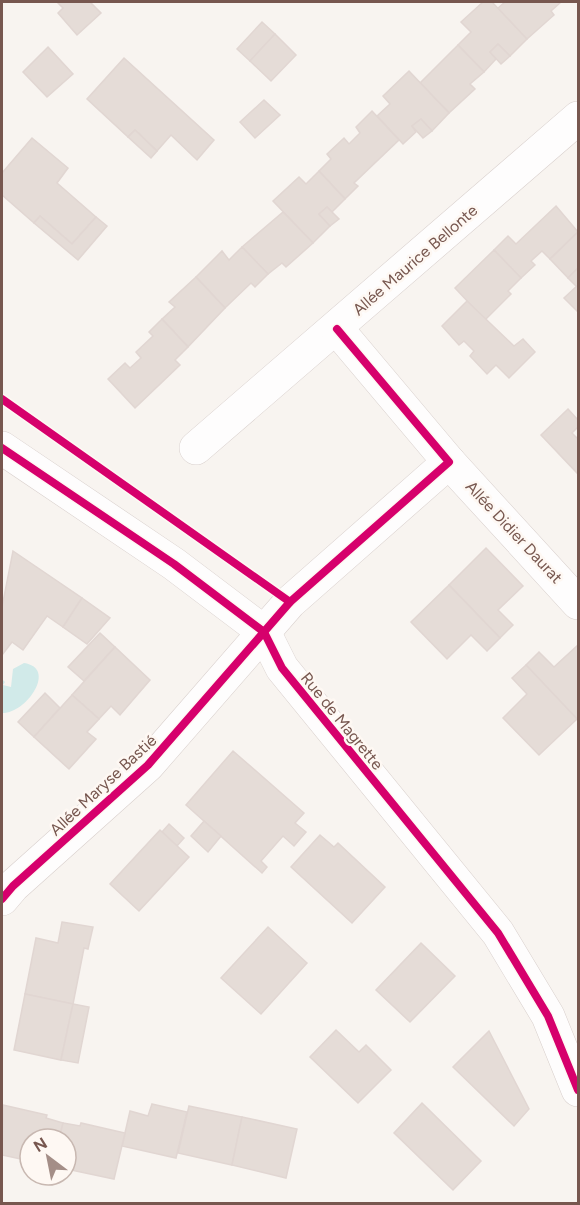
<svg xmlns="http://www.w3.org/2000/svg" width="580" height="1205" font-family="Figtree,sans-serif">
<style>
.water{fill:#d1eae9}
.building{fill:#e5dcd7;stroke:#e1d6d2;stroke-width:1.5}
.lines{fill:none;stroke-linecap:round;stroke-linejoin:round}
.minor-casing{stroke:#d8cfcc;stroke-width:34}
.minor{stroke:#fefdfd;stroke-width:33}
.cycleway-casing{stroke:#fef8f3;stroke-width:11}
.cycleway{stroke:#d6006c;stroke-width:8}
.labels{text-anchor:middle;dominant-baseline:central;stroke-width:5;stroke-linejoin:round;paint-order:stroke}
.street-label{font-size:16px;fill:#77574f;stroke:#fef8f3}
</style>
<rect width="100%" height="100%" fill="#f8f4f0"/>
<!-- water -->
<path class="water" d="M24 663C58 668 26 714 2 713V679L5 682 3 685 11 687 13 669Z"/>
<!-- building -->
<g class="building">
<polygon points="57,2 90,2 101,13 77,35 58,13 63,8"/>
<polygon points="483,2 492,2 527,39 510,56 498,44 490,52 496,59 484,72 458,45 471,32 461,22"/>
<polygon points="505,2 561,2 551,11 554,15 527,39 498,8"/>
<polygon points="262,22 275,34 250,61 237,49"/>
<polygon points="275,34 296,55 271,81 250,61"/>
<polygon points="498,44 510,56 501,64 490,52"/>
<polygon points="458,45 484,72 470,84 475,89 449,113 420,83"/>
<polygon points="48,47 73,74 47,97 23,72"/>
<polygon points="124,58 214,140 197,160 171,135 157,151 135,130 128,137 87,99"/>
<polygon points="409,71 449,113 432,131 421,119 412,126 416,132 403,144 377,116 390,104 383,96"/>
<polygon points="264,100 280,115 255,138 240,122"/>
<polygon points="372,111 399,140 354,183 358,186 345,199 319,171 331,159 327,154 344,138 349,144 360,133 356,127"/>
<polygon points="421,119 432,131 423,138 412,126"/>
<polygon points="135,130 157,151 151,158 128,137"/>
<polygon points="32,138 68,168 57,183 96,217 72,244 40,216 34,223 2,195 2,173"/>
<polygon points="319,171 345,199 332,212 327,207 319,214 330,226 313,243 273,201 299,177 306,184"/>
<polygon points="556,206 578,232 550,259 542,251 531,261 535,265 521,278 494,250 508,236 516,244"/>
<polygon points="327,207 339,219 330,226 319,214"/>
<polygon points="283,212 313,243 286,267 282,263 268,274 242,247"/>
<polygon points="40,216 72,244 96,217 107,226 78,260 34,223"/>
<polygon points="578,232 578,268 568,278 550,259"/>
<polygon points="242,247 268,274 255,287 251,283 225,308 196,277 222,251 229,260"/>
<polygon points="494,250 521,278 508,291 511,294 485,320 455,288"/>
<polygon points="578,268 578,285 577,287 568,278"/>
<polygon points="196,277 225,308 188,347 162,319 175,307 169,302"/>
<polygon points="578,285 578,310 577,311 564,298"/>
<polygon points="467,301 514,346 523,339 535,352 509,378 496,365 487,374 470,356 474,351 464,341 459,345 442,326"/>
<polygon points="162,319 188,347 175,360 180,365 135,408 108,379 125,363 130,368 141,358 136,352 153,336 149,332"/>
<polygon points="568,409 578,420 578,427 572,433 578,439 578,474 541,435"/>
<polygon points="486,548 523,586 498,610 513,625 500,638 449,585"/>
<polygon points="13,551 82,598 63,627 47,616 23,650 12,642 2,655 2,607"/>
<polygon points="449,585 500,638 487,651 471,635 447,659 411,622"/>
<polygon points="82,598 110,618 87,644 63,627"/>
<polygon points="100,633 115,647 84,681 68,667"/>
<polygon points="578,645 578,718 577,719 526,665 539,652 554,667"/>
<polygon points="115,647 150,680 120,715 111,706 99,719 72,695"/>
<polygon points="526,665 577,719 539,755 503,718 527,694 512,678"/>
<polygon points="45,693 60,708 34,737 18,722"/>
<polygon points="72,695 99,719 87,732 96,739 69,769 34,737"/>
<polygon points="233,751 304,813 295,823 306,832 294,846 283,836 261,861 267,867 262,873 186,805"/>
<polygon points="204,821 221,836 208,852 191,836"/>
<polygon points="169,824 184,838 177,846 162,832"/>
<polygon points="160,830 189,857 139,911 110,884"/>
<polygon points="320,835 334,847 338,843 385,887 352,923 291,867"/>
<polygon points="62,922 93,927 88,949 84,948 73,1004 25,994 36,938 58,943"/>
<polygon points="268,927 307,963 261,1014 221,978"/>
<polygon points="421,943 455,976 410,1022 376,990"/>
<polygon points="25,994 73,1004 61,1060 14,1050"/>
<polygon points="73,1004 89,1007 78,1063 61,1060"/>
<polygon points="336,1030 359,1052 366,1045 391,1070 358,1103 310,1057"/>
<polygon points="489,1031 529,1109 514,1126 453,1067"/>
<polygon points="422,1103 481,1161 453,1190 394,1133"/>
<polygon points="152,1104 187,1112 176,1158 122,1146 130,1111 148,1116"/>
<polygon points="3,1105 47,1115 46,1118 63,1123 59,1139 30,1139 30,1161 2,1155"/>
<polygon points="189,1106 242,1117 232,1165 178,1153"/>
<polygon points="242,1117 297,1129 286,1178 232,1165"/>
<polygon points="63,1123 80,1126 81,1123 125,1133 114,1179 66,1169 66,1139 59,1139"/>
</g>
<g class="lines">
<defs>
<g id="minor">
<polyline points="2,448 174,564 264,632 282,668 498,933 548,1016 578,1090"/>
<polyline points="196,448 578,118"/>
<polyline points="449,462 578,603"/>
<polyline points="2,899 13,886 148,765 290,602 449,462 337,329"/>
</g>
</defs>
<!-- minor casing -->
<use href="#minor" class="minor-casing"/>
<!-- minor -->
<use href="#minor" class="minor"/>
<defs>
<g id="cycleway">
<polyline points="2,399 290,602"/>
<polyline points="2,448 174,564 264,632 282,668 498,933 548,1016 578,1090"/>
<polyline points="2,899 13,886 148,765 290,602 449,462 337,329"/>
</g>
</defs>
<!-- cycleway casing -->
<use href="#cycleway" class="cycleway-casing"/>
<!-- cycleway -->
<use href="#cycleway" class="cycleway"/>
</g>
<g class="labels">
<!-- street labels -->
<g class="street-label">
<text transform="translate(415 260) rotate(-41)">Allée Maurice Bellonte</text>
<text transform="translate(514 532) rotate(47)">Allée Didier Daurat</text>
<text transform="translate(342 721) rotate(51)">Rue de Magrette</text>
<text transform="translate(103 785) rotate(-43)">Allée Maryse Bastié</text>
</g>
</g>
<!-- border -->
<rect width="580" height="1205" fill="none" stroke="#77574f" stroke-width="6"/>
<!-- north arrow -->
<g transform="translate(48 1157) rotate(328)"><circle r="28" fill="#fef8f3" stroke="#c8b8b1" stroke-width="1.5"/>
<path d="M0-4.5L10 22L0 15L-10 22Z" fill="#a48e87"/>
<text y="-9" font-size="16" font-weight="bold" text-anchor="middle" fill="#77574f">N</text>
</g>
</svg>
